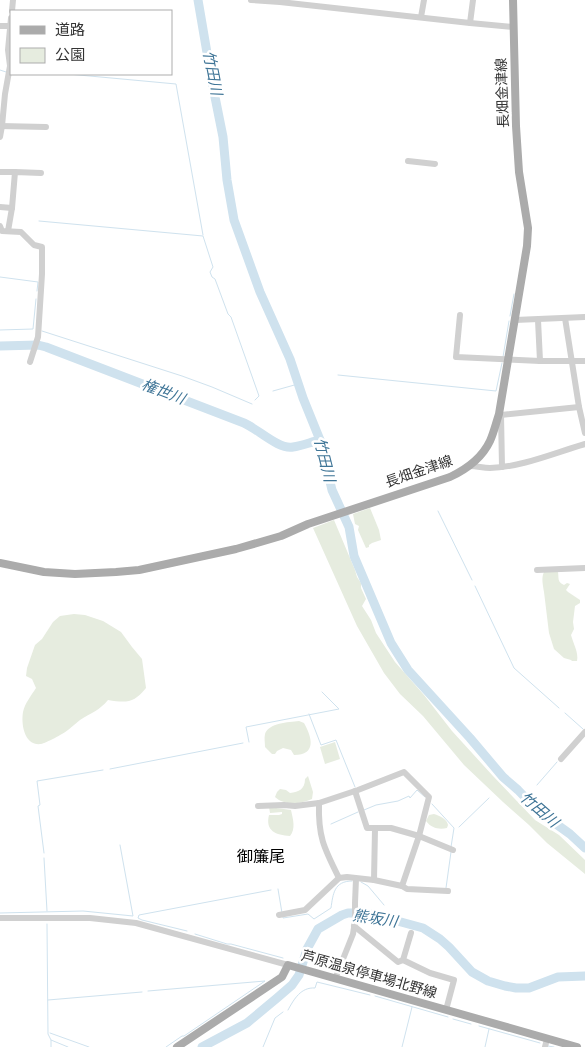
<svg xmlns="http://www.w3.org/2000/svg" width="585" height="1047" font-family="'Source Sans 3','Noto Sans JP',sans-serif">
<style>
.green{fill:#e6ecdf}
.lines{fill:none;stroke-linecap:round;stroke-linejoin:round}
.stream{stroke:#cfe2ee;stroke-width:1}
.river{stroke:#cfe2ee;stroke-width:9}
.minor{stroke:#d0d0d0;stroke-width:6}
.major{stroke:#ababab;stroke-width:8}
.labels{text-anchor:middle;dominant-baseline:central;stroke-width:5;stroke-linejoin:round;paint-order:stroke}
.street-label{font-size:14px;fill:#333;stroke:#fff}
.water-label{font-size:15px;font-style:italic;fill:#3f7597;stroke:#fff}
.quarter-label{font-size:16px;fill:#000;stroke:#fff}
</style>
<rect width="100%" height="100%" fill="#fff"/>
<!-- green -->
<g class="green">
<polygon points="370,508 379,530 381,540 372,543 369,545 369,547 366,548 358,530 359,526 355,524 353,514"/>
<polygon points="334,520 355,570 357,577 361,583 361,588 366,599 362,606 371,620 376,633 395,662 424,695 452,731 493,776 535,820 559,835 585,860 585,874 547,843 529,825 503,802 464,765 423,716 400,694 384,673 357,626 313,528"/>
<path d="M544 572H558C559 578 557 582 564 585L567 583 570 584 566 590 568 592 580 600V603L575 606 573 622 574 629 571 635C573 643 579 653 577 661H572L571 660 564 658 554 649 549 633 544 592C543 585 541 578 544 572Z"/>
<path d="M74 614 85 615 103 621 121 632 132 647 142 659 146 688C134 703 127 703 108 700 100 710 91 713 80 720 76 723 72 727 68 730 63 734 46 743 41 744 24 746 21 724 23 712 25 703 31 696 36 688L32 679 26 676 27 668 35 645 42 639 53 622 60 616Z"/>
<path d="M299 721 304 723C312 737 317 755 294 755L291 750 283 748 277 751 275 754H272L265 747C265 743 264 738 265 734 269 723 288 722 299 721Z"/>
<polygon points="335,742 340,759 325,764 320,747"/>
<path d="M308 776 313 792 312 799C300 804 285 806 275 797L277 792 280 789 286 790 290 793C299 792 305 789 305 779Z"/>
<path d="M269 807 291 810C293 819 296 829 290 836 276 835 265 831 269 815H279L282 814V812L270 813Z"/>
<path d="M434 814C440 816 447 819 448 825L447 828C439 830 431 828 426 821L429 815Z"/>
</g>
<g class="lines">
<!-- stream -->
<g class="stream">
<polyline points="0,70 6,72"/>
<polyline points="26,74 39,74"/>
<polyline points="68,74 176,84 203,235"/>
<polyline points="39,221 203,236 213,267 210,272 212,277 215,279 228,314 231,317 259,396 255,400"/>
<polyline points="0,277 38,282 37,291"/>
<polyline points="510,316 514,294"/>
<polyline points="0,330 33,329 36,299"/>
<polyline points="42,331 182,376 212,387 252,404"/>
<polyline points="503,357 509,321"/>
<polyline points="338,375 496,391 502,363"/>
<polyline points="273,391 298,384"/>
<polyline points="438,511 472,580"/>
<polyline points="475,586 514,668 559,708"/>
<polyline points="565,713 583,729"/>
<polyline points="309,714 321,745 336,740 355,787"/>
<polyline points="249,742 246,727 339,709 322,692"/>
<polyline points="110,769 243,743"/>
<polyline points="537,785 557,762"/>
<polyline points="432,804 454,828 451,847"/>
<polyline points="364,810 376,805 398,801 409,796 410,798 417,790 425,797"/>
<polyline points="331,824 358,812"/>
<polyline points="459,827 489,798"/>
<polyline points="44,853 38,806 40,805 37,781 103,770"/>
<polyline points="44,858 47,911"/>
<polyline points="361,882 368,886 384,905"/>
<polyline points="446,888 451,852"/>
<polyline points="278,889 282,913"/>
<polyline points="0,913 83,911 133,916 120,845"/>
<path d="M283 917V918L308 914 314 919 331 908C333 894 334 881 352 881"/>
<polyline points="47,924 48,1034 51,1040"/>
<polyline points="187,931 142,920 138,918 139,915 271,890"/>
<polyline points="195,934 227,944 231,944 283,958"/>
<polyline points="148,991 265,981 184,1036 182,1036 166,1047"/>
<polyline points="375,996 448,1017"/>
<polyline points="48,1000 142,992"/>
<path d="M288 1010C294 999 301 987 315 988L317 982 370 995"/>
<polyline points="453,1019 471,1024"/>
<polyline points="479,1026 540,1043"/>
<polyline points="50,1033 89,1047"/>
<polyline points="548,1046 554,1047"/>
<polyline points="51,1047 51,1040 68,1047"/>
<polyline points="263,1047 275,1018 283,1012"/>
<polyline points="402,1047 412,1007"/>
<polyline points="485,1047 489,1029"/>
</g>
<!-- river -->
<g class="river">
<polyline points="198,0 212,82 223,137 227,180 234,220 260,292 290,359 303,398 320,440 332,490 349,527 354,556 391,643 408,670 470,738 503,777 518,790 538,811 570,834 585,848"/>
<path d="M0 346 38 345 46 347 244 423C258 429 279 450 293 447 302 446 311 442 320 440"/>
<polyline points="202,1047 247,1023 277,998 292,985 299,975 307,949 318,929 342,915 348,913 364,913 379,916 423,928 440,939 449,947 472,972 488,981 505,986 516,988 529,988 558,977 585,976"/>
</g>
<!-- minor -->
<g class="minor">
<polyline points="251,0 280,2 470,23 513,27"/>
<polyline points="12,11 13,0"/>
<polyline points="421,17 424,0"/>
<polyline points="470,23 473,0"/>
<polyline points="0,26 10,26"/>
<polyline points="0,126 46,127"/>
<polyline points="0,137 2,126 5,94 10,66 8,50 11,18"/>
<polyline points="408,161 435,164"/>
<polyline points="0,172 15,172"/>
<polyline points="0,207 12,208"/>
<polyline points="0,226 2,231 21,232 34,245 42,247 42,274 38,337 30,362"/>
<polyline points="8,231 12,208 15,172 41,173"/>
<polyline points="460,315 456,357 540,361 585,361"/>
<polyline points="565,318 579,407 585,433"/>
<polyline points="515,320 585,317"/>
<polyline points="538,320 540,361"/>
<polyline points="500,414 501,415 502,467"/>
<polyline points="501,415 579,407"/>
<path d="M470 466C477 466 483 468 490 468 522 467 554 453 585 444"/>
<polyline points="537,570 585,568"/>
<polyline points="561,759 585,732"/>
<polyline points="355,791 367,828 391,828 419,836 453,850"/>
<path d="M319 803C318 837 324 848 339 878"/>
<polyline points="258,806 284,805 295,806 319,803 358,790 404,772 429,797 419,836 402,886"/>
<polyline points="374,880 375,829"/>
<polyline points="279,915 305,910 339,878 347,877 374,880 402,886 407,889 448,891"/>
<polyline points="0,918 90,918 136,923 288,965"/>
<polyline points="354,926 398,962 403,960"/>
<polyline points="411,933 403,960 430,973 454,980 446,1010"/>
<polyline points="335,979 353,934 355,921 355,903 356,879"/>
<polyline points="545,1047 547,1039"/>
</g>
<!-- major -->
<g class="major">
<path d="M0 563 44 572 75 574 116 572 139 570 236 549 281 536 308 524 450 477C467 469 482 458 490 441 494 432 496 423 499 414L527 246 528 228 519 172 516 126 513 0"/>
<polyline points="177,1047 282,977 288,965 577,1047"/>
</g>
</g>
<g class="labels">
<!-- street labels -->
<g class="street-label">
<text transform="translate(503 93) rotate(-92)">長畑金津線</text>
<text transform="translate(419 472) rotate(-19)">長畑金津線</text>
<text transform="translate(369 975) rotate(16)">芦原温泉停車場北野線</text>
</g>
<!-- water labels -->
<g class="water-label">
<text transform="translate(212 73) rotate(79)">竹田川</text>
<text transform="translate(163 392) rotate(21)">権世川</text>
<text transform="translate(324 460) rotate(76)">竹田川</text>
<text transform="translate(539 810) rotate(41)">竹田川</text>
<text transform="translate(375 919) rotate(9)">熊坂川</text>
</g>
<!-- quarter labels -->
<g class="quarter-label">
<text x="261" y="857">御簾尾</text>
</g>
</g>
<!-- legend -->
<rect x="10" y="10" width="162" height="65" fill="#ffffff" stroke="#adadad"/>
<rect x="20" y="26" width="25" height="8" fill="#ababab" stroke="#adadad"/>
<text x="55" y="35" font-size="15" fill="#333333">道路</text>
<rect x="20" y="48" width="25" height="15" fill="#e6ecdf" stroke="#adadad"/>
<text x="55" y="60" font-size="15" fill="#333333">公園</text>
</svg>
